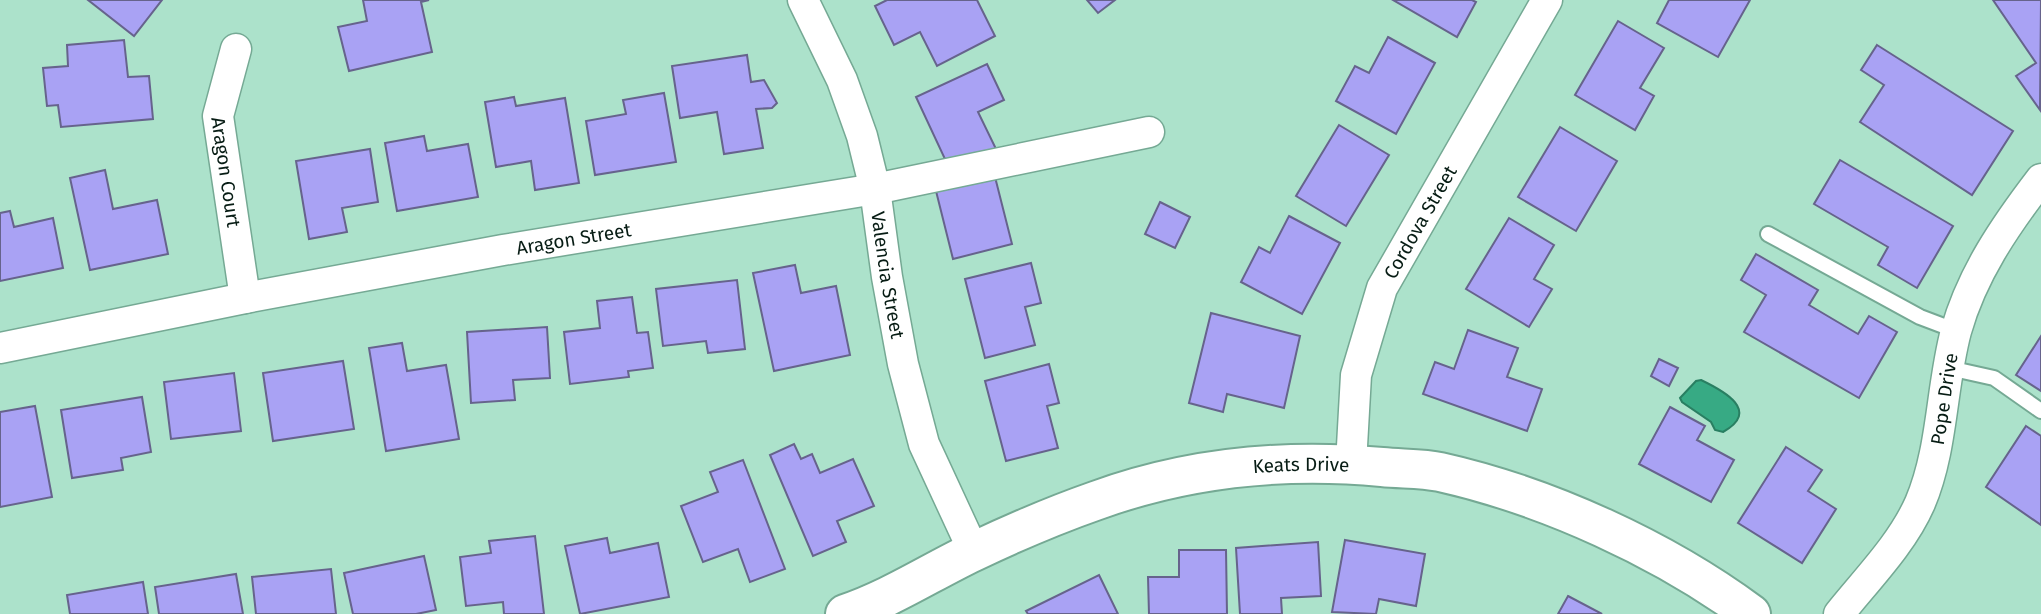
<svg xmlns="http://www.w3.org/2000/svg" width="2041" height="614" font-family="'Fira Sans',sans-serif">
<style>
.water{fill:#37aa84;stroke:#297f62;stroke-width:2}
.building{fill:#a9a2f4;stroke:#66638c;stroke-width:2}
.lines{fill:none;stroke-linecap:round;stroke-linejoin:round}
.lane-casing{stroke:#75a994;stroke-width:18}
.street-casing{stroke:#75a994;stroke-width:33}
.secondary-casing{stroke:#75a994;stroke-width:42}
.lane{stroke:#fff;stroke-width:14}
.street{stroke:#fff;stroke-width:30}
.secondary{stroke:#fff;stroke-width:38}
.labels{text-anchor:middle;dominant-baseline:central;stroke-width:5;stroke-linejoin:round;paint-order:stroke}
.street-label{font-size:19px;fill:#071c14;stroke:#e2fcf0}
</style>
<rect width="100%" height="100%" fill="#ace2cb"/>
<!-- water -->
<path class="water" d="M1701 380C1724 391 1761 411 1723 432L1715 430 1711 422 1682 402 1680 398 1696 381Z"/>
<!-- building -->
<g class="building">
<polygon points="88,0 162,0 134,36"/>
<polygon points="363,0 429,0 421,2 432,52 349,71 338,27 367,21"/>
<polygon points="887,0 977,0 995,36 937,66 920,32 894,45 875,6"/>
<polygon points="1087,0 1115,0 1098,13"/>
<polygon points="1393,0 1472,0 1476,2 1457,37"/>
<polygon points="1669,0 1750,0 1718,57 1657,23"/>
<polygon points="1993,0 2041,0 2040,110 2016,76 2036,63"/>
<polygon points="1618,21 1664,48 1640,88 1654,96 1635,130 1575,95"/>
<polygon points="1388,37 1435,63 1396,134 1336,101 1355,66 1369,73"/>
<polygon points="124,40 128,77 149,76 153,119 61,127 58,105 47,106 43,68 68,66 67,45"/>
<polygon points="1877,45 2013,131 1972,195 1860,122 1884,85 1861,70"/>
<polygon points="747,55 751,82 764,80 777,103 772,108 756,109 763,148 724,154 717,112 680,118 672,66"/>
<polygon points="987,64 1004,100 978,112 997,151 951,172 916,97"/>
<polygon points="664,93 676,162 595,175 586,121 626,114 623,100"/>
<polygon points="514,97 516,106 565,98 579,183 535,190 531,161 496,167 485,102"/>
<polygon points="1339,125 1389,155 1346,226 1296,196"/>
<polygon points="1560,127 1617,161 1576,231 1518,197"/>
<polygon points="424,136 427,151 468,144 478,197 397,211 385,143"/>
<polygon points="370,149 378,202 342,208 347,232 309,239 296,161"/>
<polygon points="1840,160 1953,226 1917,288 1878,265 1888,247 1814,204"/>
<polygon points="105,170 113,209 157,200 168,254 90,270 70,178"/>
<polygon points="994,173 1012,244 953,259 935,187"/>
<polygon points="1160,202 1190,217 1175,248 1145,234"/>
<polygon points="10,211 14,227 53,218 63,268 0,281 0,213"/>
<polygon points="1289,216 1340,243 1302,314 1241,282 1259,247 1270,253"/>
<polygon points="1509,218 1554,245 1534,279 1552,289 1529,327 1466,289"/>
<polygon points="1756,254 1818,290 1809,305 1858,334 1869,316 1897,332 1859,398 1744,332 1766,295 1741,280"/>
<polygon points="1031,263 1041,303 1025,307 1035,345 985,358 965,279"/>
<polygon points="795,265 801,293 836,286 850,355 774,371 753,273"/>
<polygon points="737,280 745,349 708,353 706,341 663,346 656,289"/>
<polygon points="632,297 637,333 648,332 653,368 628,371 629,377 570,384 564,332 600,328 597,301"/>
<polygon points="1211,313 1300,336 1284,408 1227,394 1223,412 1189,403"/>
<polygon points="547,327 550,378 513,380 515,400 471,403 467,332"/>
<polygon points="1468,330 1518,348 1507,377 1542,389 1527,431 1423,394 1435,362 1454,369"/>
<polygon points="2041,336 2041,391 2016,375"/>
<polygon points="402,343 407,371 446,365 459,439 386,451 369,348"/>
<polygon points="1659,359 1678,368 1669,386 1651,376"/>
<polygon points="343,361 354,429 273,441 263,373"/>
<polygon points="1049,364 1059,403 1047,406 1058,448 1006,461 985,381"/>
<polygon points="234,373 241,431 171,439 164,382"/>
<polygon points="142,397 151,452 121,458 123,470 72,478 61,410"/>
<polygon points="35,406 52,497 0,507 0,412"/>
<polygon points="1670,407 1705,426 1697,440 1734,460 1711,502 1639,464"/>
<polygon points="2026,426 2041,436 2041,525 1986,487"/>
<polygon points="794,444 801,459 812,454 820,473 853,459 874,506 837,521 846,542 813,556 770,455"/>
<polygon points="1786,447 1822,470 1808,491 1836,509 1802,563 1738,523"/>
<polygon points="743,460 785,569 750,582 738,549 703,562 681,506 718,492 710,472"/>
<polygon points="535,536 544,614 504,614 503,602 466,606 460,557 491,553 489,541"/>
<polygon points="607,538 610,553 658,543 669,597 580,614 565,546"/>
<polygon points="1345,540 1425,554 1416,606 1379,599 1376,614 1332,612"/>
<polygon points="1318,542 1321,596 1281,598 1282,614 1240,614 1236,548"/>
<polygon points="1179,550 1226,550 1227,614 1149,614 1148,577 1179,577"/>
<polygon points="424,556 436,610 416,614 353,614 344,573"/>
<polygon points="331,569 336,614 256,614 252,577"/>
<polygon points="236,574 243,614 159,614 155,587"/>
<polygon points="1099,575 1118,614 1028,614 1026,611"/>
<polygon points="143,582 148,614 70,614 67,595"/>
<polygon points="1568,596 1602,614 1558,614"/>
</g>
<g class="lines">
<defs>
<g id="lane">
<polyline points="1768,234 1920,317 1957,331"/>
<polyline points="1949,368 1994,378 2041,411"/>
</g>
<g id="street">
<path id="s1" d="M803 0 842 80 862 136 875 189 887 277 903 364 924 444 974 552"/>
<path id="s2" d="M236 49 218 116 245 298"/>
<path id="s3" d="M0 348 245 298 503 250 875 189 1149 132"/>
<path id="s4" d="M1351 464 1356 375 1382 288 1547 0"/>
<path id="s5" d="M1839 614C1867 579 1902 544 1920 503 1943 449 1941 387 1956 331 1972 274 2005 226 2041 179"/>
</g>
<g id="secondary">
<path id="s6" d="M845 614C890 599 931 572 973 552 1013 533 1055 515 1095 501 1188 467 1285 458 1382 467 1401 469 1422 468 1440 472 1547 496 1663 549 1751 614"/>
</g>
</defs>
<!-- lane casing -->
<use href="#lane" class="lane-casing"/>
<!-- street casing -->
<use href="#street" class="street-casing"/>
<!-- secondary casing -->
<use href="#secondary" class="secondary-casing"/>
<!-- lane -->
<use href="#lane" class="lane"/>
<!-- street -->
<use href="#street" class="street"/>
<!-- secondary -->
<use href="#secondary" class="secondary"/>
</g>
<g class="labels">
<!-- street labels -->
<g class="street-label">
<text stroke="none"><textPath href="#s2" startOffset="126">Aragon Court</textPath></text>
<text stroke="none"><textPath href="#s4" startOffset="256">Cordova Street</textPath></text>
<text stroke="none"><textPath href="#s3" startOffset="584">Aragon Street</textPath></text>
<text stroke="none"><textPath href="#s1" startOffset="290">Valencia Street</textPath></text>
<text stroke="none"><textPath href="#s5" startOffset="245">Pope Drive</textPath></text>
<text stroke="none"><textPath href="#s6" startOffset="485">Keats Drive</textPath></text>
</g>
</g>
</svg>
